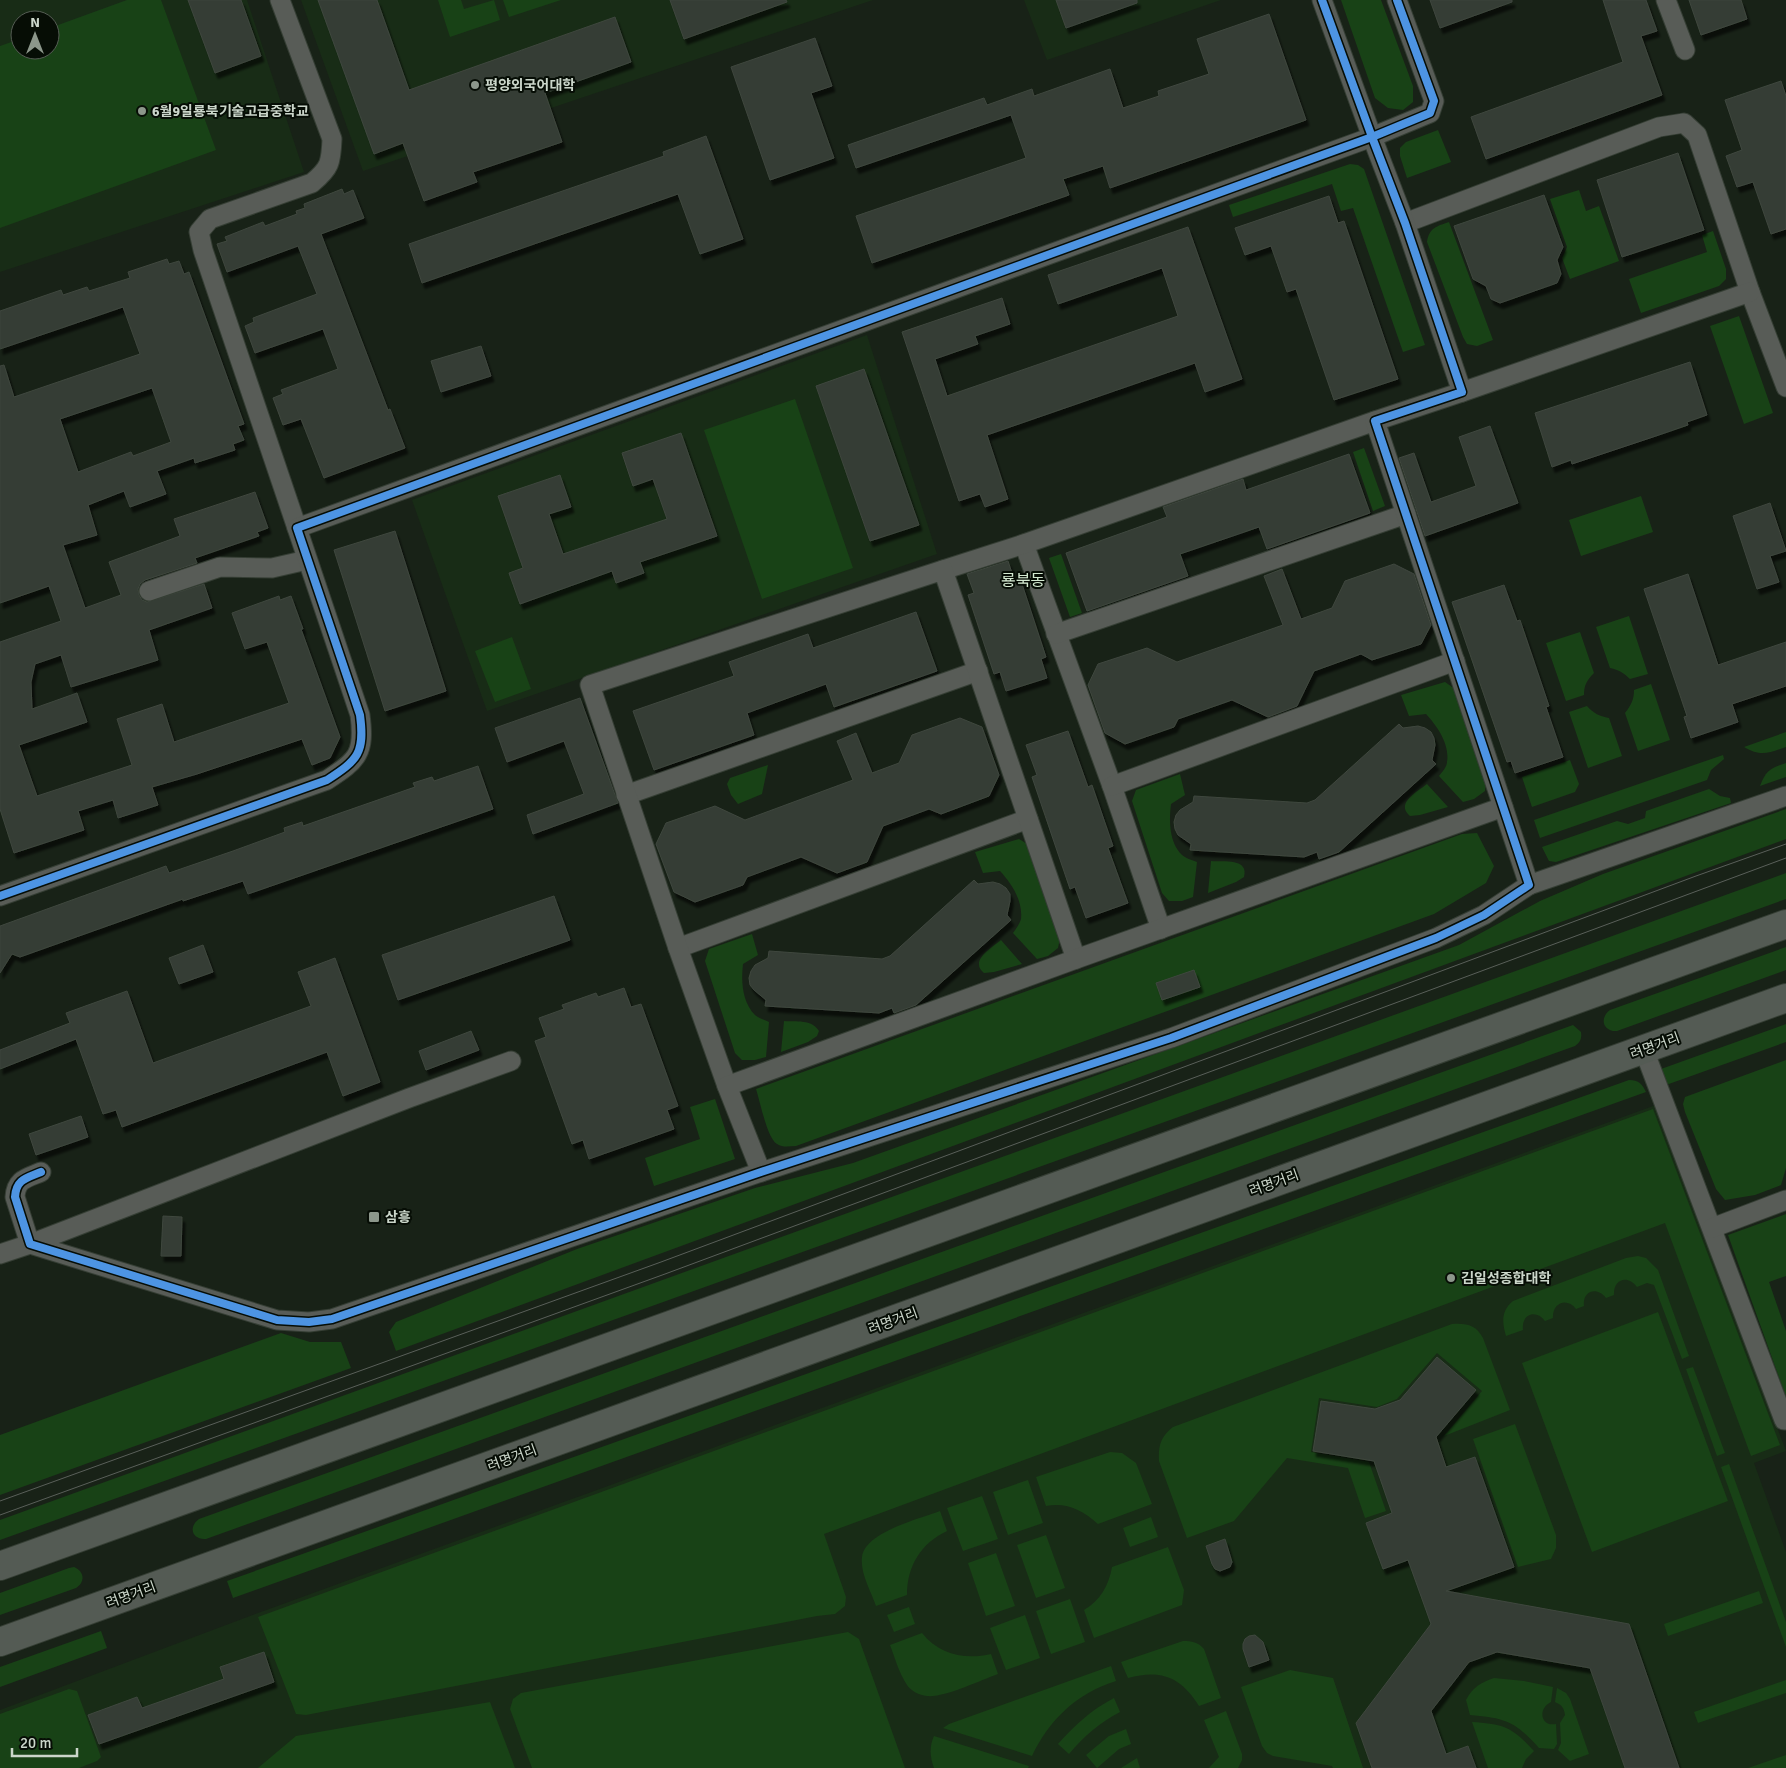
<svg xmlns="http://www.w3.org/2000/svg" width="1786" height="1768" font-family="Signika,'Noto Sans KR',sans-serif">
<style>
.built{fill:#182c16;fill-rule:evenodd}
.green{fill:#184216}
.building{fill:#353d35;stroke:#3f473e;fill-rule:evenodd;filter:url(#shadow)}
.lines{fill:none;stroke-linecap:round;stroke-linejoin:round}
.minor-casing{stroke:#353e34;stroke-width:21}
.trunk-casing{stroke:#353e34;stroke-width:30}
.minor{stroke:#585c57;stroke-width:19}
.trunk{stroke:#545b54;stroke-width:28}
.tram{stroke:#595f59;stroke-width:1}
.cycleway-casing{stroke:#060d05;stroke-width:11}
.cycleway{stroke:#4d94e3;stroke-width:8}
.poi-dot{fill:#8c978b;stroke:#060d05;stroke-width:2}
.labels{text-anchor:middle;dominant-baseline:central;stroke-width:4;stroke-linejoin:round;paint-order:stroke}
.poi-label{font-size:14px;font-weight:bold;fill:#cbd6ca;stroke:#060d05;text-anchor:start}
.street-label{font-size:14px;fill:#cbd6ca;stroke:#060d05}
.quarter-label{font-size:16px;fill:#d4ead1;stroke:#060d05}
</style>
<defs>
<filter id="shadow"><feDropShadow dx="3" dy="5.5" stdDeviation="1" flood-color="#0009"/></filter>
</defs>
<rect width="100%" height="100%" fill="#182217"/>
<!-- built -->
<g class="built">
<path d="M0 0H247L304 172 0 272ZM20 20H50V50H20Z"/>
<polygon points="301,0 873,0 363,171"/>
<polygon points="1024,0 1221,0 1047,60"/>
<polygon points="867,335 937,554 487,711 412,500"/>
<polygon points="1656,1105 1786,1451 1754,1463 1786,1552 1786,1768 0,1768 0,1710 258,1613"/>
</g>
<!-- green -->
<g class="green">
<polygon points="127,0 161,0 216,150 0,228 0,46 20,39 20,50 50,50 50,28"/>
<polygon points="438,0 461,0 464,9 494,0 500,20 450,37"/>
<polygon points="503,0 561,0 509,17"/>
<polygon points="1341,0 1381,0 1413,86 1413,102 1403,110 1388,108 1375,98"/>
<polygon points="1438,130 1451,162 1407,178 1400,156 1400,148 1406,142"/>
<polygon points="1350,164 1358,165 1364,169 1425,345 1403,352 1353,208 1341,211 1332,184 1233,217 1229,205"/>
<polygon points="1579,190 1586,211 1599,206 1619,261 1570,279 1562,258 1567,247 1550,199"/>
<path d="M1449 222 1493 340 1477 346 1467 344 1463 337 1427 242C1429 228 1437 226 1449 222Z"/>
<polygon points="1713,231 1726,269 1726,279 1719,286 1641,313 1629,279 1707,252 1702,235"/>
<polygon points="1739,316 1773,413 1744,424 1710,326"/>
<polygon points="795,399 853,568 762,599 704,430"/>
<polygon points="1364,448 1385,506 1373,511 1353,452"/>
<polygon points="1641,496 1653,532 1581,556 1569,520"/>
<polygon points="1061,554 1082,613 1070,617 1049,558"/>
<path d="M1629 616 1648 674 1630 679C1624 673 1619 670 1610 668L1596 627Z"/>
<path d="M1580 632 1594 673C1587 680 1584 685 1584 695L1566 701 1546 643Z"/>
<polygon points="512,637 531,689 495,702 475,651"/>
<path d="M1445 682 1455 689 1486 781 1485 791 1474 799 1463 802 1439 776C1442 772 1447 767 1447 762 1450 744 1437 726 1426 714L1409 716 1401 695Z"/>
<path d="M1651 684 1670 740 1638 751 1625 713C1631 705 1634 700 1634 690Z"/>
<path d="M1587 706C1593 713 1599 716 1609 718L1622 756 1588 768 1569 712Z"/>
<path d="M1786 732V747C1768 753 1761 757 1744 747Z"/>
<polygon points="1723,755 1724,759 1711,770 1707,780 1540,838 1534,820"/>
<polygon points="1570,760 1579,784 1575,792 1532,807 1522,777"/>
<path d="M1786 763V777L1760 786C1766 770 1771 768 1786 763Z"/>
<polygon points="768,765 762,794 738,804 731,795 727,784 730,778"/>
<path d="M1180 774 1185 795 1171 804C1169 821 1169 842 1182 855 1185 858 1192 860 1197 862L1193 897 1182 901H1169L1162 893 1132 801 1136 790Z"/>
<path d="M1427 784 1448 807 1420 815 1410 816C1395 803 1417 792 1427 784Z"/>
<polygon points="1709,789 1720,796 1730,798 1731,803 1556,862 1549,861 1542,847 1617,821 1628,824 1645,818 1646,811"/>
<polygon points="1786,809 1786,839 396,1351 389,1332 396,1322 577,1249 755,1188 853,1163 1459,945 1540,901 1603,874"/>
<path d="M1477 833 1494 866 1486 883 1434 914 796 1146C790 1146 783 1148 777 1144 767 1138 760 1101 756 1089L1462 834Z"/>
<path d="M1019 839 1029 845 1060 938 1058 948 1048 956 1037 959 1013 933C1016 929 1020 923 1021 919 1023 900 1011 883 1000 871L983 873 975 852Z"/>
<path d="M1211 861C1224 862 1249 858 1244 877L1236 882 1208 893Z"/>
<polygon points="1786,873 1786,899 0,1540 0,1520"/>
<path d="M752 934 758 955 743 964C741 981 742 1002 755 1015 758 1018 765 1020 769 1022L766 1057 755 1060H742L735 1053 705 961 709 949Z"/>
<path d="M1001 940 1022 964 994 972 984 973C969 961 991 948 1001 940Z"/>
<path d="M1786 947V970L1617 1031C1603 1032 1599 1018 1610 1010Z"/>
<path d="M784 1021C796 1022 812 1019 819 1031L817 1036 808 1042 781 1052Z"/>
<polygon points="1786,1024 1786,1042 1666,1085 1661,1069"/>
<path d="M1573 1025 1581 1032C1582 1039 1580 1042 1575 1046L206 1539C192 1540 188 1527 199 1519Z"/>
<polygon points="1786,1060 1786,1168 1781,1185 1755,1195 1725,1200 1716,1189 1685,1112 1683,1104 1685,1097"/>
<path d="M1629 1080C1639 1080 1642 1084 1646 1092L233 1598 227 1581Z"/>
<polygon points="715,1099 735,1159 654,1186 645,1158 700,1139 690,1107"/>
<polygon points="1653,1109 1780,1445 1751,1456 1665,1223 824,1534 846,1597 845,1606 835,1614 817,1616 306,1715 296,1714 258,1617"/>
<polygon points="1786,1214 1786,1276 1769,1282 1786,1331 1786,1394 1785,1394 1728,1235"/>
<path d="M1638 1256 1646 1258 1658 1270 1689 1356 1682 1359 1654 1285 1647 1283 1637 1287C1627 1274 1613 1280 1614 1295L1606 1298C1597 1286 1582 1291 1584 1306L1576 1309C1567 1297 1552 1303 1553 1318L1545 1321C1536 1309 1521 1314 1523 1330L1506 1336C1502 1322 1501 1311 1513 1301L1626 1258Z"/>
<polygon points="1658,1312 1728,1501 1592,1552 1522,1363"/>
<path d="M1452 1324C1467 1323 1476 1325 1483 1338L1510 1410 1444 1436 1482 1391 1437 1353 1397 1399 1377 1407 1319 1398 1311 1452 1369 1462 1386 1511 1365 1518 1348 1468 1287 1458 1234 1521 1187 1538 1159 1461C1158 1446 1161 1436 1173 1427Z"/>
<polygon points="281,1333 310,1342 341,1342 351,1368 0,1495 0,1435"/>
<polygon points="1693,1367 1725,1453 1717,1456 1686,1369"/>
<polygon points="1515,1424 1556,1535 1556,1548 1551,1559 1518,1567 1473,1439"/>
<path d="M1110 1452 1122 1453 1136 1463 1152 1504 1098 1524C1083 1510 1066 1502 1046 1506L1036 1477Z"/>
<polygon points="1729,1464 1786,1622 1786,1647 1721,1467"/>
<polygon points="1028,1480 1043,1523 1008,1535 993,1492"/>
<polygon points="982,1496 998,1539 963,1551 947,1508"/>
<path d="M940 1511 947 1531C921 1543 907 1566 907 1595L876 1606C871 1591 860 1573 862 1557 865 1532 919 1519 940 1511Z"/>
<polygon points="1151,1517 1158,1537 1130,1547 1123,1528"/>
<polygon points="1046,1535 1065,1588 1036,1598 1017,1545"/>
<path d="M1168 1547 1184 1590 1182 1605 1094 1638 1084 1610C1100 1601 1109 1585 1112 1567Z"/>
<polygon points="996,1553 1015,1606 986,1616 968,1563"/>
<path d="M74 1567C85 1572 85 1582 76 1588L0 1615V1593L69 1568Z"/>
<polygon points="1759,1591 1763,1603 1668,1636 1664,1624"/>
<polygon points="1070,1599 1085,1642 1051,1654 1036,1611"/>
<polygon points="909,1607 915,1624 894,1632 887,1615"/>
<polygon points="1025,1615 1040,1658 1006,1670 990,1628"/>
<polygon points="101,1631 107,1648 0,1687 0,1667"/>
<polygon points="848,1632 859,1639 905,1768 532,1768 510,1709 513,1699 521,1693"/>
<path d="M922 1633C939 1655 966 1660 991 1654L998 1674C981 1680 944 1698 927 1696 919 1695 911 1691 907 1685 899 1673 895 1658 890 1645Z"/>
<path d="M1183 1641C1192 1641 1198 1642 1204 1649L1221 1698 1199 1706C1181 1677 1161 1669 1128 1678L1121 1662Z"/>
<path d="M1111 1666 1116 1681C1077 1693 1049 1720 1032 1756L943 1728 949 1724Z"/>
<polygon points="1290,1670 1333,1678 1363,1768 1333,1768 1332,1766 1273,1756 1267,1753 1262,1746 1241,1687"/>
<path d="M1494 1678 1524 1681 1553 1687 1551 1702C1537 1709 1541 1727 1556 1724L1557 1744 1554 1749 1539 1748C1515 1721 1505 1718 1470 1715L1466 1700C1473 1687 1480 1683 1494 1678Z"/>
<polygon points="1786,1680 1786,1693 1698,1723 1694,1712"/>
<path d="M1557 1688 1566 1693 1570 1699 1589 1754 1570 1761 1558 1750 1561 1743 1560 1723 1565 1715C1564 1708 1562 1705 1555 1702Z"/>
<polygon points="69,1689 77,1691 101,1757 97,1761 79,1768 0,1768 0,1714"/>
<path d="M1114 1698 1120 1712C1099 1723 1084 1736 1069 1754L1058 1744C1075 1725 1091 1710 1114 1698Z"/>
<polygon points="490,1702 515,1768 258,1768 296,1736"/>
<polygon points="1226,1711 1242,1754 1242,1760 1238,1768 1209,1768 1219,1757 1204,1720"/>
<path d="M1472 1722C1504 1724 1512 1727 1534 1751L1526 1759 1522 1768H1488Z"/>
<polygon points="1126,1729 1131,1744 1119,1749 1097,1768 1086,1755 1109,1736"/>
<path d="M934 1736 1029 1766 1028 1768H934C930 1757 929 1747 934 1736Z"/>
<polygon points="1786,1755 1786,1768 1748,1768"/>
<polygon points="1137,1758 1140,1768 1121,1768"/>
</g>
<!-- building -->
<g class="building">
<polygon points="188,0 241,0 261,56 215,73"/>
<polygon points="318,0 377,0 409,90 615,17 631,62 545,93 562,142 473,172 477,182 424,201 403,143 374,154"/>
<polygon points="670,0 786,0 787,2 684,39"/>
<polygon points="1056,0 1137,0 1137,3 1066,28"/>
<polygon points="1430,0 1512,0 1512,2 1440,28"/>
<polygon points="1603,0 1646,0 1657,31 1641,36 1662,95 1486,159 1471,117 1623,62"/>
<polygon points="1689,0 1741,0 1747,19 1701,35"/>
<polygon points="1269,14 1306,120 1110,188 1103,166 1063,179 1069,195 872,263 856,216 1026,158 1011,115 856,168 848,145 984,98 987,105 1032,89 1034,96 1110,69 1123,108 1159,96 1158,91 1209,74 1197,39"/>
<polygon points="815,38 832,86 811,93 834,158 770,180 731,67"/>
<polygon points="1781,81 1786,96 1786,229 1771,234 1753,182 1737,187 1726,156 1742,150 1725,100"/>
<polygon points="706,136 743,239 700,254 678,194 422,283 409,244 664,156 663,152"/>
<polygon points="1678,153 1704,230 1622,257 1597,180"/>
<polygon points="342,189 344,194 353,190 364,218 321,234 388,410 390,409 405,448 324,478 301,419 283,425 273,398 283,394 281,390 338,369 323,329 255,353 245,326 254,322 253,318 317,294 298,246 227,272 217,244 227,241 225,237 263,222 265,226 297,214 296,211 305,208 304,204"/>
<polygon points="1544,195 1563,247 1557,260 1561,274 1557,283 1500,303 1491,299 1486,286 1473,279 1454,226"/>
<polygon points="1329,196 1338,223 1344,221 1398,379 1334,400 1296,289 1287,292 1271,246 1245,255 1235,228"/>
<polygon points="1188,227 1242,379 1205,392 1195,363 987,435 1008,499 985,507 980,494 959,501 902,332 1002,298 1010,324 975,336 978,344 935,359 947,396 1178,316 1162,268 1058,304 1048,275"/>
<path d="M167 259 169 264 179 261 184 274 189 272 244 424 238 426 244 440 233 444 235 450 195 463 194 458 157 471 166 494 130 507 124 491 88 505 97 535 63 545 85 608 121 595 109 562 180 536 174 519 255 492 268 528 257 532 259 536 195 558 197 563 145 580 140 584 138 589 139 595 142 600 147 602 204 584 212 608 149 630 158 660 71 687 61 655 35 664 31 682 32 709 77 693 87 722 19 745 37 796 132 765 117 719 162 704 174 742 289 703 267 642 245 649 232 613 279 596 280 600 291 596 303 629H301L340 737 330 758 312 765 302 739 197 774 152 787 158 805 118 818 113 800 78 811 84 830 14 853 0 809V642L61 621 49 586 0 603V366L4 365 14 397 140 354 123 307 0 349V311L61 290 63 295 87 287 89 291 130 278 128 272ZM152 388 171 442 133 456 131 452 78 472 60 419Z"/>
<polygon points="481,346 491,376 441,392 431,361"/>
<polygon points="1690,362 1707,415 1687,422 1688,425 1653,437 1572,464 1571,460 1552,467 1535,413"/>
<polygon points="864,369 919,525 870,541 816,386"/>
<polygon points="1490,426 1518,503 1425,536 1399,458 1414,453 1431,502 1476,486 1459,437"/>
<polygon points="681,433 717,536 640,562 644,573 616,583 612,571 520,604 509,573 523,568 498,496 560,475 571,507 549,514 563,554 667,519 653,479 633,486 622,453"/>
<polygon points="1349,454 1370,513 1267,549 1259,527 1180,554 1188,576 1087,611 1066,553 1167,517 1163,507 1243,479 1246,490"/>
<polygon points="1770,503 1786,551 1770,556 1779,582 1757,589 1733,516"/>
<polygon points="395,531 446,691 385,711 334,550"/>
<polygon points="1008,561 1014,579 1020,578 1046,657 1041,659 1047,678 1006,691 1000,672 994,674 968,595 974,593 967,574"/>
<polygon points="1394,564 1414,574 1431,625 1421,644 1372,660 1361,654 1314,671 1297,706 1268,717 1232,700 1178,719 1174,727 1125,744 1105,733 1088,685 1098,664 1147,648 1177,662 1283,625 1264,576 1282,569 1301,619 1332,608 1345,581"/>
<polygon points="1688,574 1718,665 1786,642 1786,686 1732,704 1738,722 1691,738 1684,717 1687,716 1644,589"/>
<polygon points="1504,585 1517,621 1520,620 1549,706 1546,707 1563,757 1515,773 1511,761 1507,762 1452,602"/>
<polygon points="916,612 937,671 834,707 826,684 747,713 754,735 654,770 633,711 734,676 729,662 808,634 813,648"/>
<polygon points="580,698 618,803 533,834 527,815 584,794 564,741 507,762 495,728"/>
<polygon points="960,718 982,727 999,775 989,796 941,814 929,809 883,826 867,862 837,873 801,857 747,877 743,885 695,902 674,892 656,844 666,823 715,806 745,820 853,780 837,741 856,733 872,773 899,763 912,735"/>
<polygon points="1399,724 1403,728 1418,726 1425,728 1431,732 1434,738 1435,745 1432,760 1436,764 1339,852 1319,859 1317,852 1304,857 1190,850 1191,844 1178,835 1175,829 1174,822 1176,815 1180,810 1193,802 1194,796 1307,803 1315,800"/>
<polygon points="1068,731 1088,787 1092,785 1113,846 1108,848 1128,903 1086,918 1075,887 1070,889 1032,777 1037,775 1026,745"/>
<polygon points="478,766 493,809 248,894 243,881 183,901 183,899 20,957 12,954 0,973 0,926 166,866 169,873 233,851 285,832 284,828 302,822 303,826 415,787 413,783 432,777 434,781"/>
<polygon points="974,880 978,884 993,882 1000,884 1006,888 1010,894 1010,901 1007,915 1011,920 916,1005 894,1013 892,1008 879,1013 765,1006 766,1000 754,990 750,985 749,978 751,971 755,965 768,958 769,951 882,959 890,956"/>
<polygon points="554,896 570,940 398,1000 382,955"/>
<polygon points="203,945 213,972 179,984 169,958"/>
<polygon points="335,958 380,1082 343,1096 327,1052 122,1127 116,1110 103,1114 76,1039 0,1069 0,1050 70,1023 66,1013 127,991 153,1063 311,1006 298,972"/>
<polygon points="1194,970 1200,987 1162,1000 1156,983"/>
<polygon points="624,988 631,1007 641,1004 678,1106 667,1110 674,1129 589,1159 583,1140 572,1144 535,1041 546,1037 539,1018 564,1009 562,1005 596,993 598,997"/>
<polygon points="471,1031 479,1050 426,1070 419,1051"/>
<polygon points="81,1116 88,1137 36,1155 29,1134"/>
<polygon points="163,1216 182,1217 181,1256 161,1256"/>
<polygon points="1437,1357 1476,1390 1436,1437 1446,1467 1475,1457 1514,1567 1446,1591 1629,1624 1679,1768 1625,1768 1590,1668 1497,1652 1469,1662 1431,1711 1446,1754 1468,1746 1476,1768 1372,1768 1356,1723 1431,1624 1408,1560 1383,1569 1366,1523 1392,1513 1374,1461 1313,1451 1321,1401 1375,1409 1400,1400"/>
<polygon points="1225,1539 1232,1562 1230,1567 1220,1571 1215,1569 1212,1564 1206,1546"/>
<polygon points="1255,1635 1263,1642 1269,1660 1249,1667 1243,1649 1243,1644 1245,1639 1249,1636"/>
<polygon points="264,1652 274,1682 99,1744 88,1715 137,1697 142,1708 224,1679 220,1667"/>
</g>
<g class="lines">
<defs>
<g id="minor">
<path d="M280 0 332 139C331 163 330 168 312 183L210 219 199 232 203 250 297 528"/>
<polyline points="1666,0 1685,50"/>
<polyline points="1405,223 1659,127 1684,123 1697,135 1750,292 1786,387"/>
<polyline points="1462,392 1750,292"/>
<polyline points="1024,544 1112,786 1161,929"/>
<polyline points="943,570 1024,544 1375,421"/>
<polyline points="149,591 220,567 272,568 307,560"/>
<polyline points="1056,634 1406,514"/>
<polyline points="1112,786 1455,661"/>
<polyline points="626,795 978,671"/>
<polyline points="1529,885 1786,796"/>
<path d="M0 896 327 780C358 760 365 753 360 715L297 528 1372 137 1322 0"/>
<polyline points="678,948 1028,819"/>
<polyline points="1644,1050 1784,1420 1786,1420"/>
<polyline points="727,1086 678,948 590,685 943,570 1076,959"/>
<path d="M41 1172C27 1178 16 1179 15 1197L30 1244 277 1320 309 1322 332 1319 761 1172 1171 1038 1436 938 1484 915 1529 885 1375 421 1462 392 1405 223 1372 137 1430 113 1434 101 1397 0"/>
<polyline points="761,1172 727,1086 1076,959 1503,807"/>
<polyline points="1712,1228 1786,1200"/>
<polyline points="0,1254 30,1244 409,1098 511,1061"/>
</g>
<g id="trunk">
<polyline points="0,1566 1786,924"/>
<polyline points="0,1642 1786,998"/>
</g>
</defs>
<!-- minor casing -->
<use href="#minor" class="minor-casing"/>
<!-- trunk casing -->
<use href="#trunk" class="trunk-casing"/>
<!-- minor -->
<use href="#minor" class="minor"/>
<!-- trunk -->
<use href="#trunk" class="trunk"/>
<!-- tram -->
<g class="tram">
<polyline points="0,1501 661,1262 1696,876 1786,844"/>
<polyline points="0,1515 665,1274 1786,858"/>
</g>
<defs>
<g id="cycleway">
<path d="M0 896 327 780C358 760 365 753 360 715L297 528 1372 137 1322 0"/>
<path d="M41 1172C27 1178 16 1179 15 1197L30 1244 277 1320 309 1322 332 1319 761 1172 1171 1038 1436 938 1484 915 1529 885 1375 421 1462 392 1405 223 1372 137 1430 113 1434 101 1397 0"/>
</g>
</defs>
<!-- cycleway casing -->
<use href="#cycleway" class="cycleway-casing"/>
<!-- cycleway -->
<use href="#cycleway" class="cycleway"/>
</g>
<!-- markers -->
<g class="poi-dot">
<circle cx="475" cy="85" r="5"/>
<circle cx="142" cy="111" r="5"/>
<rect x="368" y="1211" width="12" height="12" rx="2.5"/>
<circle cx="1451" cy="1278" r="5"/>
</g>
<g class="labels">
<!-- poi labels -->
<g class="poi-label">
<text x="485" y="85">평양외국어대학</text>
<text x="152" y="111">6월9일룡북기술고급중학교</text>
<text x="385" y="1217">삼흥</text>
<text x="1461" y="1278">김일성종합대학</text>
</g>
<!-- street labels -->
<g class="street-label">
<text transform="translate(1655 1046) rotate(-20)">려명거리</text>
<text transform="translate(1274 1183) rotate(-20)">려명거리</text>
<text transform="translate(893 1321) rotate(-20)">려명거리</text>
<text transform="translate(512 1458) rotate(-20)">려명거리</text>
<text transform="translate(131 1595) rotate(-20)">려명거리</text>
</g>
<!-- quarter labels -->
<g class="quarter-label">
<text x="1023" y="581">룡북동</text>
</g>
</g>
<!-- north arrow -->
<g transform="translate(35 35)"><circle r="24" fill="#060d05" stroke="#555d54"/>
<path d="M0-4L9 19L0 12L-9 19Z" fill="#8c978b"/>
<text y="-8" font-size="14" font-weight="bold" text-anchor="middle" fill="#cbd6ca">N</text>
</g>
<!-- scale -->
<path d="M12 1748v8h65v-8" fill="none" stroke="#cbd6ca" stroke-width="2.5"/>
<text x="20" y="1748" font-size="15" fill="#cbd6ca" stroke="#060d05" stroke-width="4" paint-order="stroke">20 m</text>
</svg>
